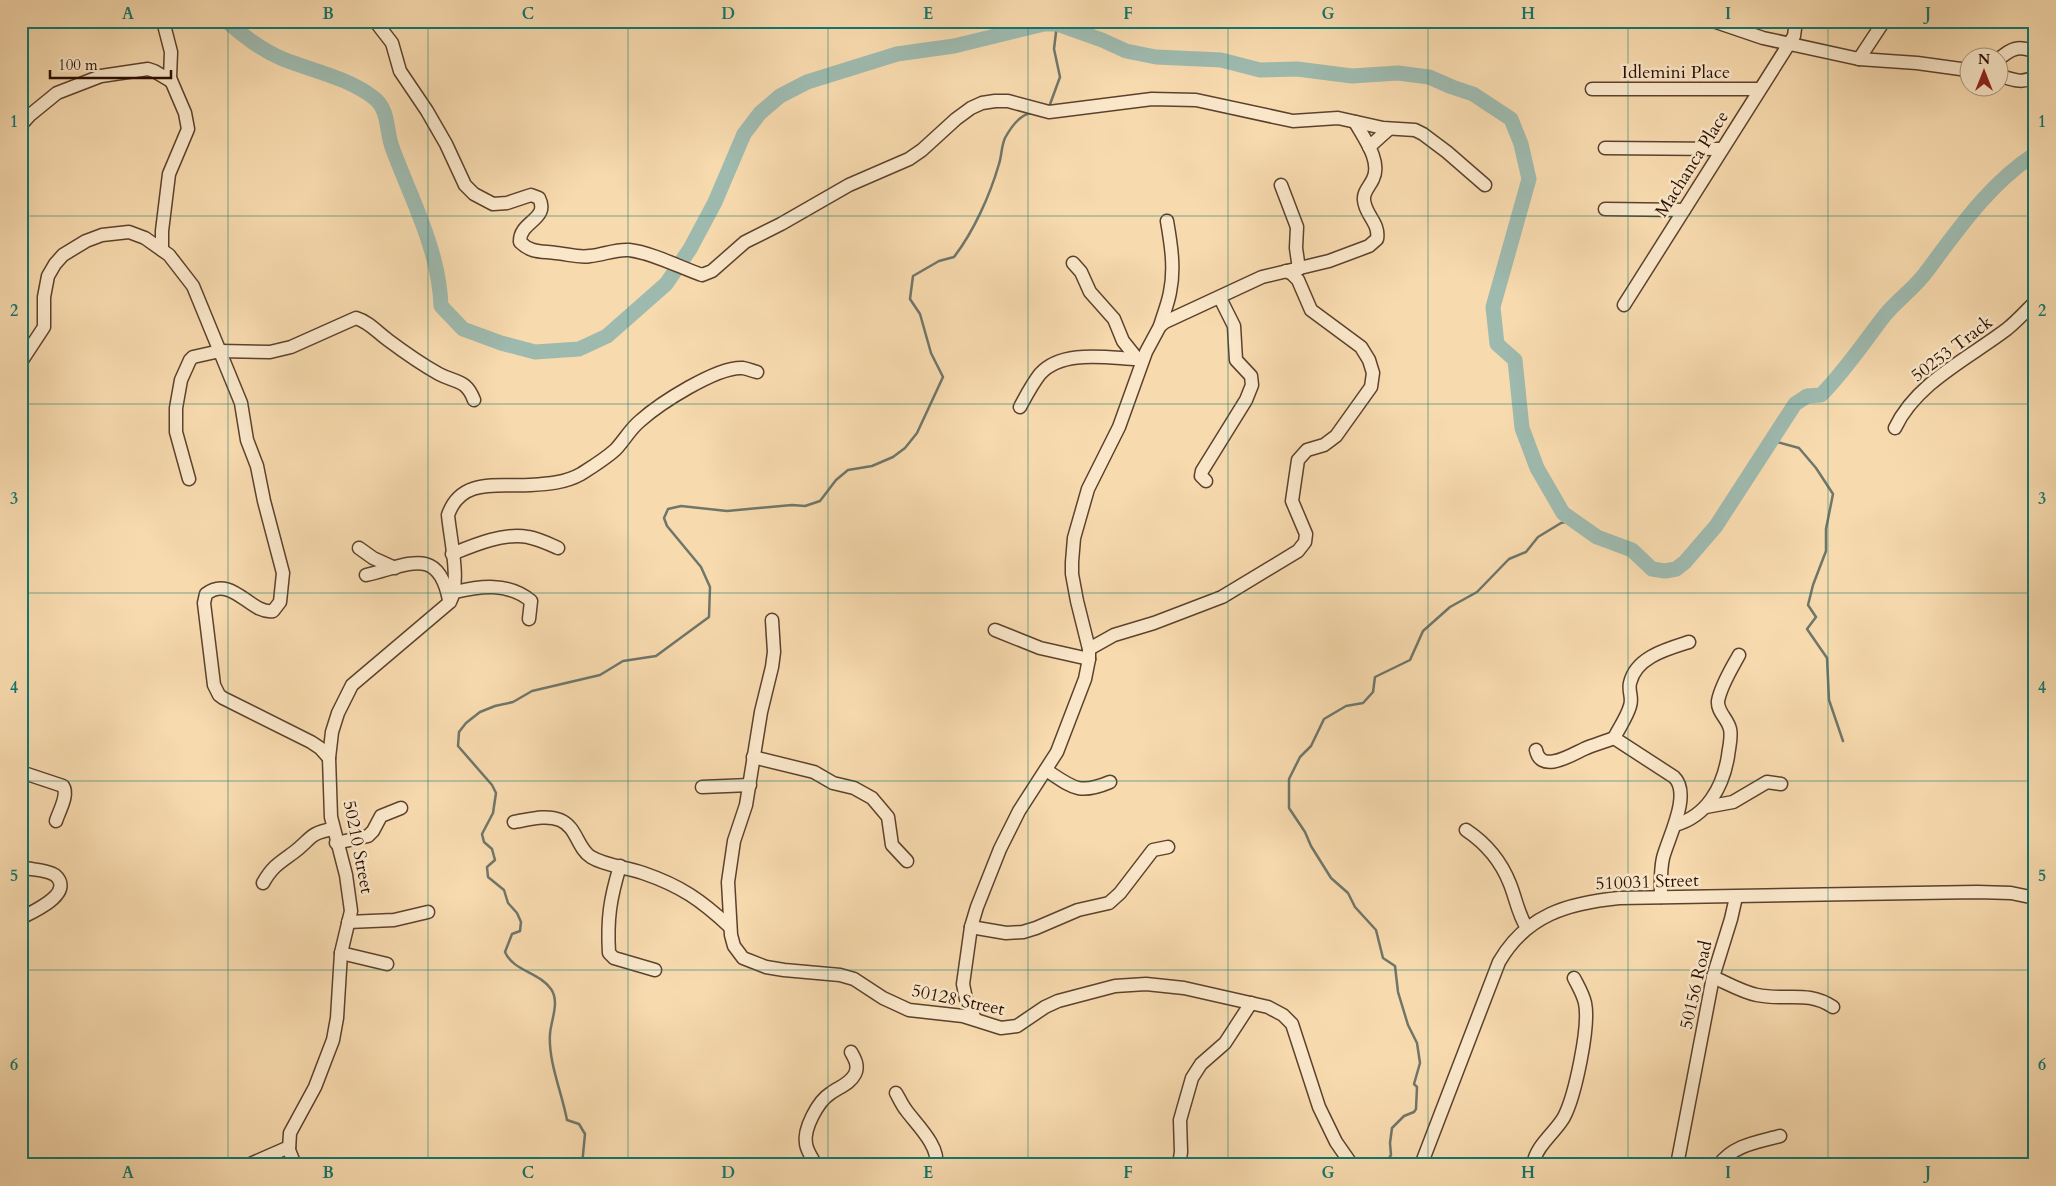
<svg xmlns="http://www.w3.org/2000/svg" width="2056" height="1186" font-family="Cardo,serif">
<style>
.lines{fill:none;stroke-linecap:round;stroke-linejoin:round}
.stream{stroke:#6f766a;stroke-width:2.5}
.river{stroke:#9ebaaf;stroke-width:15}
.minor-casing{stroke:#5c422d;stroke-width:15}
.minor{stroke:#fae7ca;stroke-width:12}
.grid{fill:none;stroke:#0f766e;stroke-width:1;stroke-opacity:0.55}
.labels{text-anchor:middle;dominant-baseline:central;stroke-width:5;stroke-linejoin:round;paint-order:stroke}
.street-label{font-size:18px;fill:#290f02;stroke:#fae7ca}
.neatline{fill:none;stroke:#0f766e;stroke-width:2}
.grid-label{font-size:16px;text-anchor:middle;font-weight:bold;fill:#0f766e}
</style>
<rect width="100%" height="100%" fill="#f7daae"/>
<filter id="stains"><feTurbulence type="fractalNoise" baseFrequency=".004" numOctaves="4"/><feColorMatrix values="0 0 0 0 .2 0 0 0 0 .09 0 0 0 0 .02 0 0 0 .5 -.17"/></filter>
<radialGradient id="worn" r=".72"><stop offset=".6" stop-color="#630" stop-opacity="0"/><stop offset="1" stop-color="#630" stop-opacity=".3"/></radialGradient>
<g class="lines">
<!-- stream -->
<g class="stream">
<polyline points="1049,107 1060,77 1054,49 1057,24"/>
<polyline points="1770,440 1799,448 1816,468 1833,494 1826,529 1826,551 1813,585 1808,605 1816,617 1807,629 1827,658 1829,700 1843,741"/>
<path d="M582 1165 585 1134 579 1124 567 1120C562 1093 548 1061 550 1034 551 1020 560 1002 551 989 539 972 513 971 505 952L512 934 520 931 521 922 517 913 508 903 504 890 488 877 487 867 495 860 492 849 484 842 482 834 493 813 496 793 492 785 458 746 459 732 466 723 480 712 495 706 513 702 532 691 600 675 623 661 656 656 709 617 710 587 701 567 667 526 664 518 668 509 681 506 727 511 792 505 805 506 820 501 836 480 848 470 872 466 893 457 905 448 917 433 943 377 931 353 920 314 910 299 913 276 939 261 954 257C974 231 990 195 999 164 1002 155 1001 147 1005 138 1011 127 1020 114 1032 113"/>
<polyline points="1385,1165 1391,1155 1390,1143 1392,1128 1404,1116 1414,1112 1416,1109 1417,1087 1414,1084 1420,1063 1417,1043 1408,1025 1398,992 1395,966 1383,958 1376,930 1355,907 1348,893 1331,878 1311,846 1305,832 1289,808 1289,779 1300,757 1311,746 1324,719 1346,706 1363,703 1373,692 1375,677 1410,660 1423,631 1450,607 1477,592 1509,559 1526,552 1538,537 1561,523 1574,520"/>
</g>
<!-- river -->
<path class="river" d="M226 21C244 36 261 50 283 59 313 71 349 78 374 98 389 109 386 130 392 147 411 199 439 249 441 306L463 329 501 343 535 352 579 349 607 336 666 284 690 249 715 202 744 134 760 113 780 96 807 82 897 54 954 46 1044 24H1057L1102 40 1126 51 1156 57 1221 60 1260 70 1297 69 1352 76 1398 73 1429 77 1452 87 1473 94 1511 119 1521 144 1529 179 1493 307 1497 344 1515 360 1522 428 1537 468 1563 513 1597 537 1632 550 1652 569 1665 571 1676 569 1685 562 1716 526 1795 404 1807 396 1821 395C1845 371 1864 342 1885 315 1898 299 1915 288 1927 271 1959 228 1990 183 2035 154"/>
<defs>
<g id="minor">
<path d="M375 21 392 43 400 71 427 111 446 144 465 185 474 194 493 204 507 203 531 195 539 198C550 220 519 221 520 242 531 253 541 251 556 253 568 254 578 258 590 256 603 255 615 249 629 250 653 253 679 267 702 275L712 271 745 242 781 224 849 185 909 159 922 150 956 119 971 108 982 103 995 101H1008L1049 112 1152 99 1196 100 1293 121 1338 118 1383 128 1415 130 1423 134 1447 152 1485 185"/>
<polyline points="1713,21 1763,38 1859,59 1917,63 1968,70"/>
<polyline points="1859,59 1884,21"/>
<path d="M1998 60C2011 48 2019 45 2035 52"/>
<path d="M1998 75C2011 79 2023 85 2035 76"/>
<polyline points="1592,89 1760,89"/>
<polyline points="21,125 30,115 57,93 101,76 148,69 154,71 171,81"/>
<polyline points="1369,147 1389,129"/>
<polyline points="1605,148 1722,149"/>
<polyline points="1281,185 1297,227 1296,248 1299,269"/>
<polyline points="1605,209 1684,210"/>
<polyline points="162,250 162,231 169,174 188,129 185,113 170,78 171,52 163,21"/>
<polyline points="1073,263 1081,272 1090,292 1114,319 1123,341 1139,361"/>
<polyline points="1624,305 1794,36 1796,21"/>
<path d="M1160 326C1163 315 1168 304 1170 292 1175 269 1171 244 1167 221"/>
<path d="M21 362 44 327V297L48 276 55 264 63 255 86 241 102 235 129 232 145 238 169 255 193 286 241 403 247 440 257 466 264 501 283 573 280 602 273 611C251 615 232 574 206 594L204 603 214 685 219 695 223 698 311 742 320 748 329 758"/>
<path d="M1020 407C1026 396 1032 384 1040 374 1062 349 1108 358 1137 359"/>
<path d="M1895 428C1916 383 1969 358 2007 329 2017 321 2026 311 2035 302"/>
<path d="M189 479 176 432V408L181 380 190 360 193 357 220 351 270 352 291 347 356 318C369 322 377 332 388 340 404 352 421 364 439 374 456 383 466 379 474 400"/>
<polyline points="1206,481 1201,476 1202,471 1246,400 1252,385 1251,376 1236,360 1234,326 1220,298"/>
<polyline points="359,548 373,558 395,568"/>
<path d="M452 554C474 545 505 532 528 537 539 539 549 544 558 548"/>
<path d="M366 575C407 566 438 544 449 600"/>
<path d="M455 592C480 586 508 582 531 601L529 619"/>
<polyline points="21,606 21,660"/>
<polyline points="772,620 774,652 772,667 761,712 746,805 734,841 728,882 731,935 734,946 743,958 766,967 784,970 840,975 854,979 883,998 909,1010 963,1016 1001,1028 1017,1026 1045,1007 1058,1001 1115,986 1146,984 1184,988 1268,1007 1283,1015 1292,1024 1319,1107 1336,1142 1352,1165"/>
<polyline points="995,630 1040,648 1089,659"/>
<polyline points="1089,649 1114,635 1154,623 1222,597 1298,551 1305,542 1306,534 1292,501 1298,460 1307,450 1324,445 1336,436 1371,387 1373,373 1369,360 1361,347 1311,310 1298,280 1292,274 1286,271"/>
<path d="M1536 750C1541 774 1571 755 1584 749 1593 745 1604 742 1614 738"/>
<polyline points="753,757 814,772 833,783 854,788 872,798 888,817 892,845 907,861"/>
<path d="M1046 770C1073 788 1079 795 1110 782"/>
<path d="M21 772 63 786C69 795 59 811 56 821"/>
<polyline points="702,787 750,785"/>
<polyline points="1706,807 1733,802 1767,782 1781,784"/>
<path d="M514 822C528 820 545 814 560 820 577 827 577 848 591 857 606 866 626 867 643 873 681 886 701 900 730 927"/>
<path d="M1675 825C1707 816 1723 787 1728 756 1729 747 1732 737 1730 729 1728 719 1717 712 1718 701 1721 685 1732 668 1739 655"/>
<path d="M1466 830C1487 844 1501 861 1510 884 1516 899 1518 914 1527 928"/>
<polyline points="336,843 368,836 373,831 381,816 401,808"/>
<path d="M620 866C610 899 607 919 609 953L614 958 655 970"/>
<path d="M21 867C31 870 43 869 53 874 56 875 59 879 60 882 65 898 32 912 21 918"/>
<path d="M263 883C272 867 279 863 293 853 311 840 308 833 333 829"/>
<path d="M1661 897C1661 884 1660 871 1663 858 1668 838 1692 794 1674 777L1614 738C1619 728 1627 717 1630 706 1633 698 1628 691 1630 683 1636 657 1667 649 1689 642"/>
<polyline points="348,922 394,920 428,912"/>
<polyline points="971,927 1006,933 1023,932 1036,928 1078,910 1109,903 1120,893 1153,850 1168,847"/>
<polyline points="341,953 387,964"/>
<path d="M1713 977C1727 983 1742 992 1757 995 1786 1001 1807 990 1833 1007"/>
<path d="M975 1019 966 999 963 984 971 927 977 907 1000 849 1019 811 1057 752 1085 679 1089 659V649L1077 601 1072 574V562L1074 538 1088 489 1119 427 1146 352 1160 326 1165 322 1262 277 1329 261 1369 246 1377 239C1380 223 1365 215 1364 200 1363 192 1370 186 1373 179 1382 161 1363 137 1355 122"/>
<path d="M896 1093C899 1098 902 1105 906 1110 916 1124 940 1146 936 1165"/>
<polyline points="248,1165 289,1147"/>
<path d="M295 1165 289 1150 290 1133 315 1087 333 1040 337 1018 341 953 351 911 346 875 331 817 329 758 332 732 338 713 352 685 450 602C461 582 450 538 448 515 461 477 499 487 530 485 547 484 565 483 581 474 592 467 605 459 615 450 624 441 630 429 640 421 659 404 717 366 743 368 748 369 753 371 757 372"/>
<path d="M816 1165C812 1158 807 1151 806 1144 803 1129 818 1101 831 1093 839 1087 850 1084 855 1074 859 1066 855 1059 851 1052"/>
<polyline points="1179,1165 1181,1152 1180,1120 1192,1078 1201,1064 1225,1043 1251,1003"/>
<path d="M1421 1165 1499 962C1526 915 1568 903 1619 898L1977 892 2011 893 2035 898"/>
<path d="M1533 1165C1536 1145 1555 1133 1564 1117 1575 1096 1590 1026 1585 1003 1583 994 1578 986 1574 978"/>
<polyline points="1677,1165 1713,977 1731,919 1736,897"/>
<path d="M1719 1165C1733 1145 1758 1142 1780 1136"/>
</g>
</defs>
<!-- minor casing -->
<use href="#minor" class="minor-casing"/>
<!-- minor -->
<use href="#minor" class="minor"/>
</g>
<!-- grid -->
<path class="grid" d="M228 21V1165M428 21V1165M628 21V1165M828 21V1165M1028 21V1165M1228 21V1165M1428 21V1165M1628 21V1165M1828 21V1165M21 216H2035M21 404H2035M21 593H2035M21 781H2035M21 970H2035"/>
<g class="labels">
<!-- street labels -->
<g class="street-label">
<text x="1676" y="72">Idlemini Place</text>
<text transform="translate(1692 164) rotate(-58)">Machanca Place</text>
<text transform="translate(1952 349) rotate(-37)">50253 Track</text>
<text transform="translate(358 847) rotate(79)">50210 Street</text>
<text transform="translate(1647 882) rotate(-2)">510031 Street</text>
<text transform="translate(1696 985) rotate(-77)">50156 Road</text>
<text transform="translate(958 1000) rotate(12)">50128 Street</text>
</g>
</g>
<!-- margin -->
<rect width="2056" height="1186" fill="none" stroke="#f7daae" stroke-width="55"/>
<!-- north arrow -->
<g transform="translate(1984 72)"><circle r="24" fill="#fae7ca" stroke="#a6917a"/>
<path d="M0-4L9 19L0 12L-9 19Z" fill="#8f2418"/>
<text y="-8" font-size="14" font-weight="bold" text-anchor="middle" fill="#290f02">N</text>
</g>
<!-- scale -->
<path d="M50 70v8h121v-8" fill="none" stroke="#290f02" stroke-width="2.5"/>
<text x="58" y="70" font-size="15" fill="#290f02" stroke="#fae7ca" stroke-width="4" paint-order="stroke">100 m</text>
<rect x="28" y="28" width="2000" height="1130" class="neatline"/>
<g class="grid-label">
<text x="128" y="19">A</text>
<text x="328" y="19">B</text>
<text x="528" y="19">C</text>
<text x="728" y="19">D</text>
<text x="928" y="19">E</text>
<text x="1128" y="19">F</text>
<text x="1328" y="19">G</text>
<text x="1528" y="19">H</text>
<text x="1728" y="19">I</text>
<text x="1928" y="19">J</text>
<text x="14" y="127">1</text>
<text x="2042" y="127">1</text>
<text x="14" y="316">2</text>
<text x="2042" y="316">2</text>
<text x="14" y="504">3</text>
<text x="2042" y="504">3</text>
<text x="14" y="693">4</text>
<text x="2042" y="693">4</text>
<text x="14" y="881">5</text>
<text x="2042" y="881">5</text>
<text x="14" y="1070">6</text>
<text x="2042" y="1070">6</text>
<text x="128" y="1178">A</text>
<text x="328" y="1178">B</text>
<text x="528" y="1178">C</text>
<text x="728" y="1178">D</text>
<text x="928" y="1178">E</text>
<text x="1128" y="1178">F</text>
<text x="1328" y="1178">G</text>
<text x="1528" y="1178">H</text>
<text x="1728" y="1178">I</text>
<text x="1928" y="1178">J</text>
</g>
<rect width="100%" height="100%" filter="url(#stains)"/>
<rect width="100%" height="100%" fill="url(#worn)"/>
</svg>
